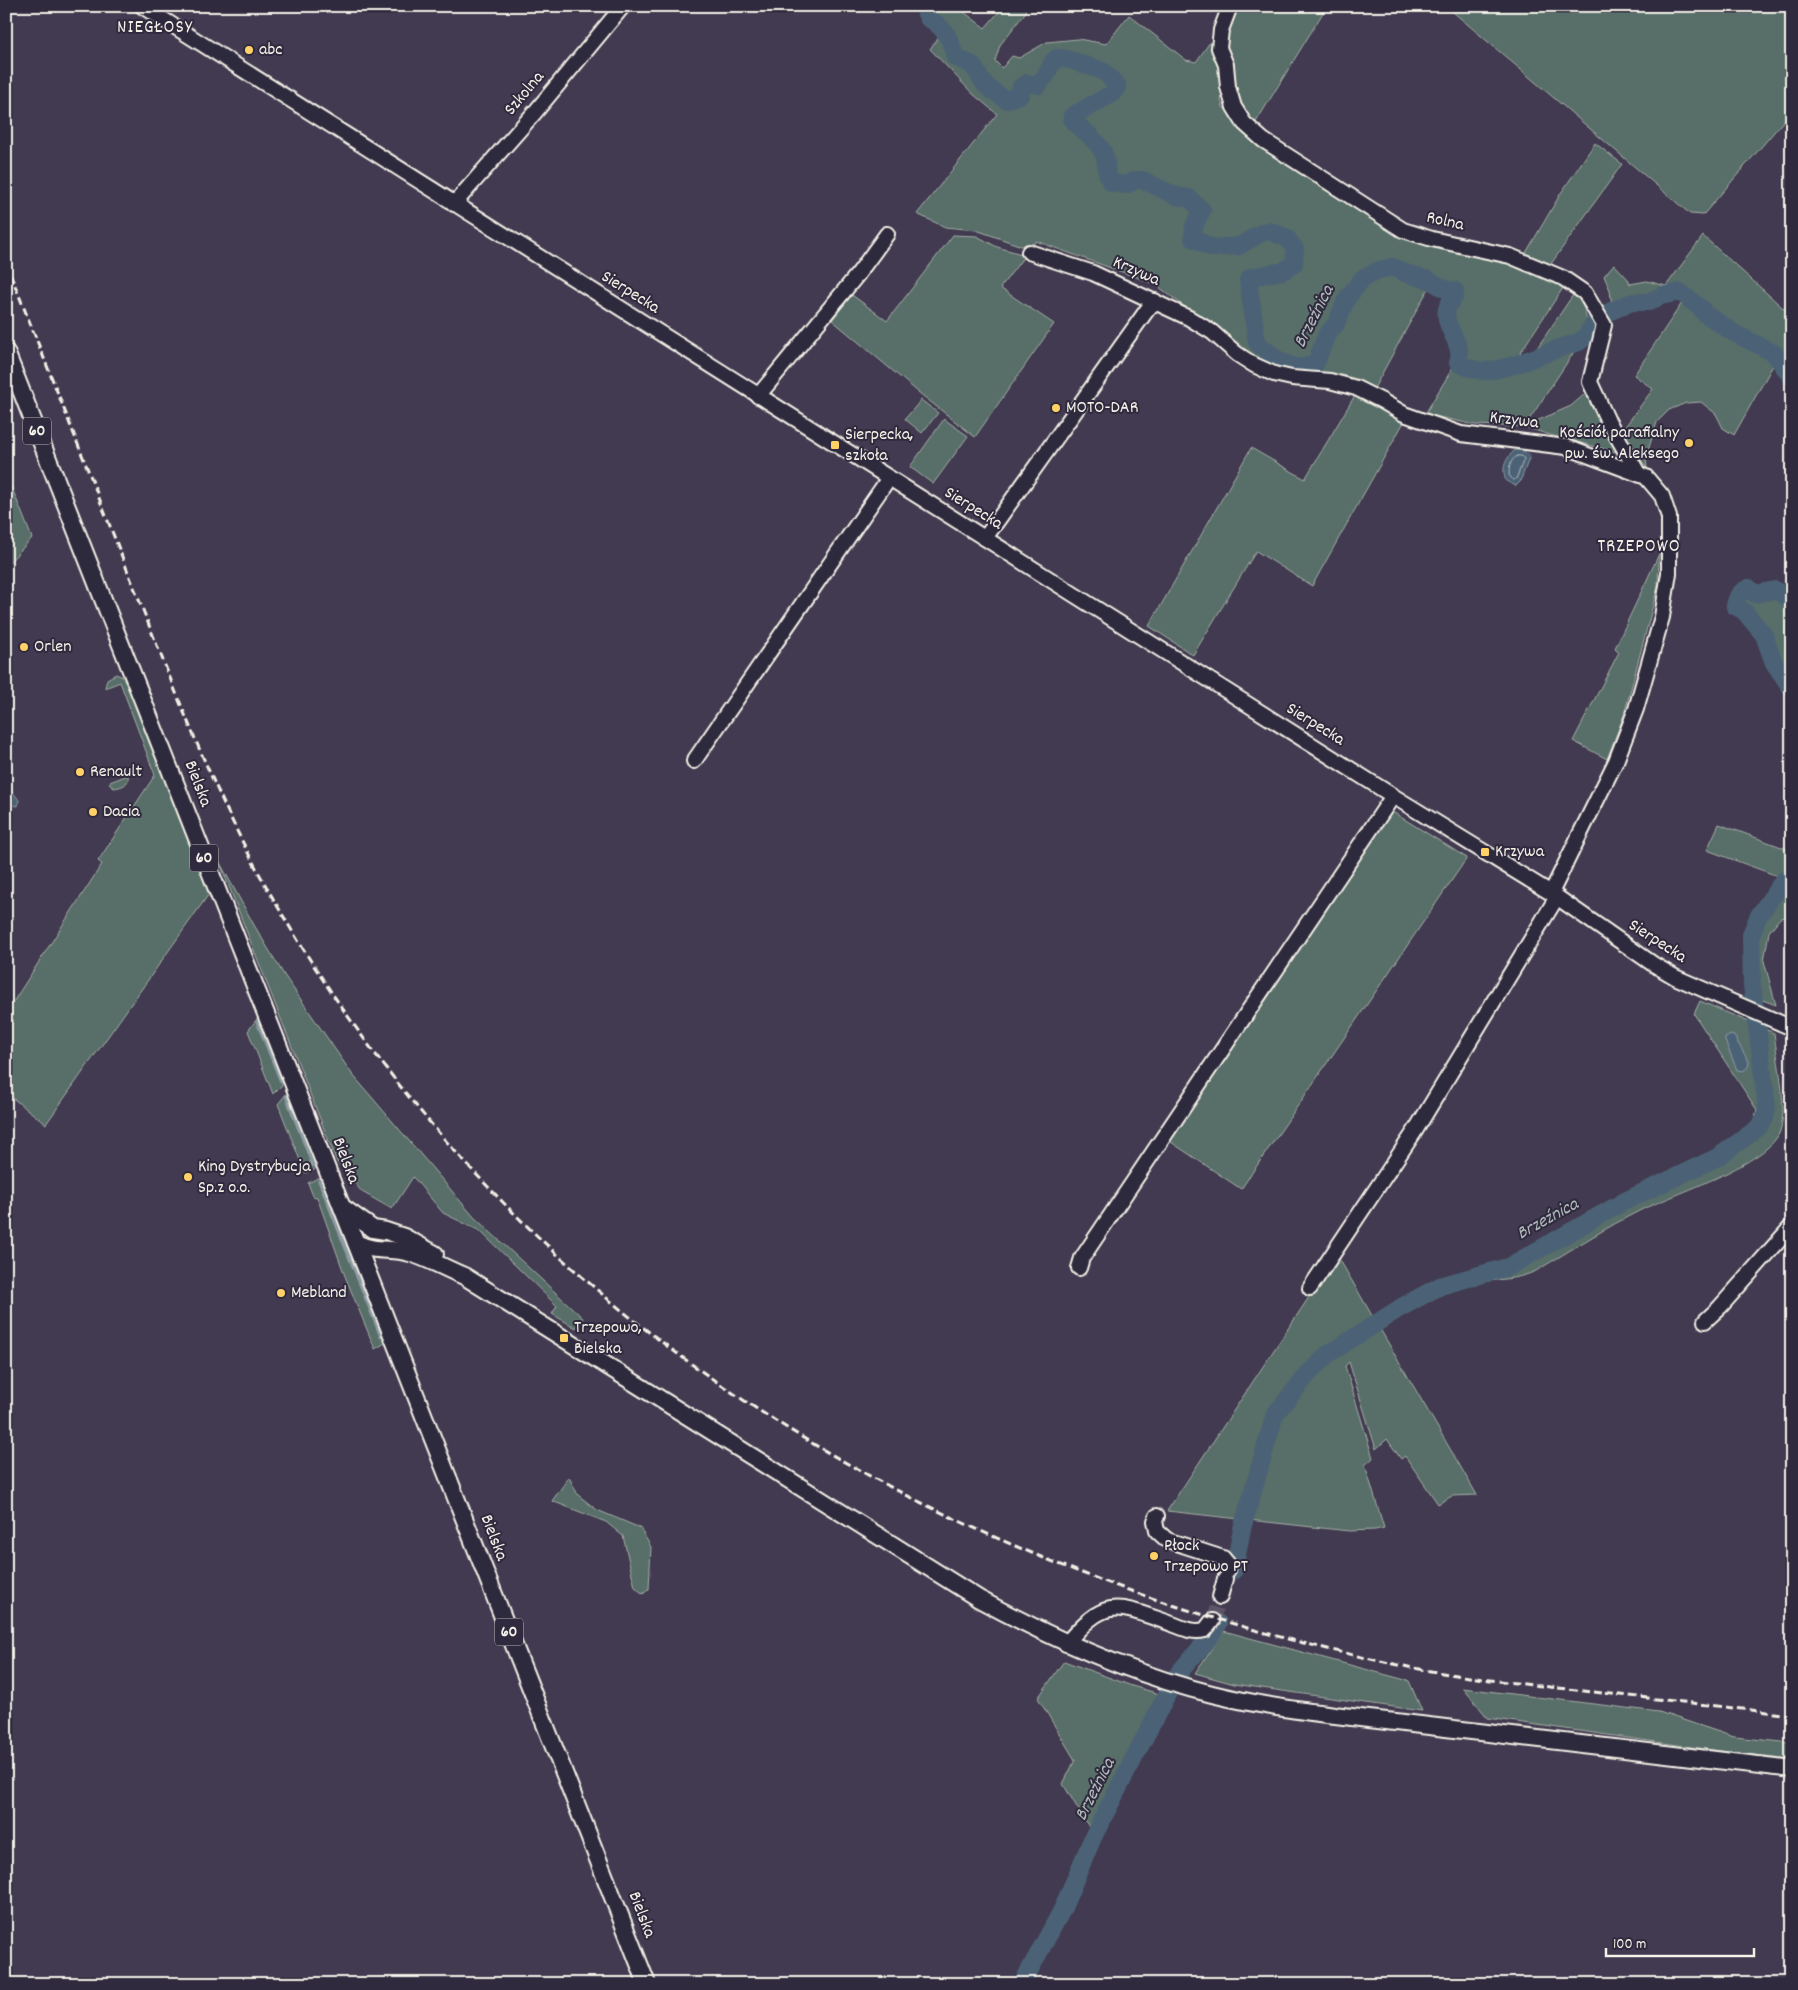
<svg xmlns="http://www.w3.org/2000/svg" width="1798" height="1990" font-family="Dekko,sans-serif">
<style>
.green{fill:#586e68;stroke:#a6b0a8}
.water{fill:#4b6276;stroke:#8f9ba4}
.lines{fill:none;stroke-linecap:round;stroke-linejoin:round}
.shore{stroke:#b0b8ba;stroke-width:1}
.stream{stroke:#8f9ba4;stroke-width:3}
.river{stroke:#4b6276;stroke-width:18}
.minor-tunnel{stroke:#5d5567;stroke-width:14;stroke-dasharray:14 7;stroke-linecap:butt}
.minor-casing{stroke:#f4f1e8;stroke-width:18}
.major-casing{stroke:#f4f1e8;stroke-width:20}
.minor{stroke:#2f2a3d;stroke-width:14}
.major{stroke:#2f2a3d;stroke-width:16}
.rail{stroke:#f4f1e8;stroke-width:3;stroke-dasharray:8 4;stroke-linecap:butt}
.poi-dot{fill:#ffd166;stroke:#2f2a3d;stroke-width:2}
.labels{text-anchor:middle;dominant-baseline:central;stroke-width:4;stroke-linejoin:round;paint-order:stroke}
.shield{fill:#2f2a3d;stroke:#b9b5b5;stroke-width:1}
.shield-label{font-size:16px;font-weight:bold;fill:#f4f1e8}
.poi-label{font-size:18px;fill:#f4f1e8;stroke:#2f2a3d;text-anchor:start}
.street-label{font-size:18px;fill:#f4f1e8;stroke:#2f2a3d}
.neighbourhood-label{font-size:19px;letter-spacing:1px;fill:#f4f1e8;stroke:#2f2a3d}
.water-label{font-size:19px;font-style:italic;fill:#b0b8ba;stroke:#2f2a3d}
</style>
<rect width="100%" height="100%" fill="#423a50"/>
<filter id="ink" filterUnits="userSpaceOnUse"><feTurbulence type="fractalNoise" baseFrequency=".02" numOctaves="2"/><feDisplacementMap in="SourceGraphic" scale="10" xChannelSelector="R" yChannelSelector="G"/><feConvolveMatrix kernelMatrix="1 2 1 2 8 2 1 2 1" color-interpolation-filters="sRGB"/></filter>
<g filter="url(#ink)">
<!-- green -->
<g class="green">
<path d="M925 6H956L985 28 1004 6H1026L1025 13 1000 45 995 61 1002 68 1012 56 1019 58 1047 42 1078 39 1106 44 1129 15 1186 60 1196 62 1210 42 1225 80 1221 100 1223 107 1250 134 1380 219 1519 263 1565 285 1514 362 1482 369 1460 361C1468 344 1453 336 1449 320 1446 308 1458 301 1457 290L1448 288 1433 277 1411 273 1391 264 1377 267 1374 271 1361 277 1345 296 1334 323 1324 333 1312 362 1297 366 1288 363 1259 340 1249 281 1252 279 1282 274 1295 265 1297 250 1289 236C1280 233 1268 227 1259 231 1251 233 1246 241 1239 243 1223 248 1206 247 1194 236L1196 226 1204 210 1199 204 1188 197 1143 177 1134 178 1120 184 1113 182 1108 176 1107 155 1102 145 1074 119 1073 117C1086 110 1115 98 1119 85L1104 70 1075 59 1056 56C1048 62 1045 73 1038 82L1027 81 1019 86V91L1006 98 989 84 973 64 957 55C953 41 946 23 930 18Z"/>
<polygon points="1235,6 1327,6 1253,127 1242,116 1221,46"/>
<polygon points="1446,6 1792,6 1792,111 1703,215 1690,214"/>
<path d="M942 32 948 39 953 58 971 66 983 88 1006 102H1011L1021 95 1024 88 1040 87 1049 77 1054 62 1058 60 1098 71 1105 75 1115 85V89L1068 116V119L1102 155 1104 177C1110 184 1120 191 1129 186 1134 183 1135 181 1141 181L1177 197 1188 199 1200 211C1196 219 1190 227 1191 236 1193 253 1229 251 1240 247 1250 243 1257 234 1268 232 1282 243 1292 238 1292 261L1288 265 1249 275 1245 280 1256 345C1264 358 1282 367 1297 369 1303 371 1311 368 1317 368L1325 345 1338 324 1349 298 1363 282 1385 271 1394 270 1410 277 1426 281 1431 284 1372 392 1293 375 1247 357 1222 335 1155 284 1036 241 1030 249 976 230 945 227 917 214 997 114 973 94 930 49Z"/>
<polygon points="1595,143 1622,164 1548,268 1523,258 1561,193"/>
<polygon points="953,235 977,236 997,247 1025,255 1000,288 1054,324 975,437 918,392 832,320 852,295 887,321"/>
<path d="M1703 236 1792 316V376L1779 354 1751 340 1721 321 1690 298 1683 289 1668 290 1667 292C1655 293 1647 301 1634 298L1626 303 1612 307 1610 290 1604 276 1614 264 1628 279 1630 284 1647 281 1666 286Z"/>
<path d="M1575 292C1585 308 1592 323 1580 338L1561 342 1559 346 1533 354Z"/>
<polygon points="1684,300 1696,306 1700,314 1730,338 1769,353 1776,360 1734,435 1723,428 1716,414 1701,402 1686,403 1669,410 1657,422 1646,457 1647,468 1621,432 1653,389 1634,375"/>
<polygon points="1578,346 1525,426 1571,406 1586,393 1592,408 1624,454 1550,435 1525,427 1476,425 1425,414 1455,364 1461,368 1483,373 1510,368"/>
<polygon points="1357,392 1387,407 1404,422 1312,586 1256,551 1193,655 1149,626 1251,448 1305,479"/>
<polygon points="921,400 938,413 922,433 905,419"/>
<polygon points="944,419 968,436 933,484 910,467"/>
<polygon points="6,473 32,538 6,566"/>
<polygon points="1659,554 1658,586 1624,715 1607,759 1573,741 1619,652 1615,648"/>
<polygon points="1749,591 1757,596 1774,593 1778,597 1792,598 1792,685 1776,662 1765,633 1747,612 1739,607 1737,602 1742,592"/>
<polygon points="116,674 127,679 211,891 46,1124 6,1093 6,1013 102,864 98,861 155,775 120,682 105,688 107,679"/>
<path d="M128 775C130 785 121 787 114 788L109 784 110 782Z"/>
<polygon points="1391,811 1467,858 1241,1189 1168,1140"/>
<polygon points="1719,824 1792,851 1792,883 1788,877 1783,878 1707,850"/>
<polygon points="219,861 254,925 284,975 352,1074 474,1217 583,1318 576,1328 552,1314 557,1306 480,1231 443,1213 413,1177 392,1209 362,1192 337,1162"/>
<polygon points="1786,882 1792,888 1792,916 1780,918 1769,932 1764,961 1776,1005 1760,999 1757,994 1754,936 1762,916"/>
<path d="M1700 1001 1774 1033C1777 1059 1788 1107 1780 1131 1770 1163 1672 1195 1641 1210 1605 1228 1571 1250 1536 1271 1514 1281 1499 1278 1476 1283 1441 1290 1410 1312 1380 1329L1477 1495 1452 1496 1438 1504 1405 1456 1401 1459 1387 1439 1376 1449 1349 1362 1345 1366 1373 1458 1365 1465 1384 1528 1375 1530 1349 1531 1167 1511 1337 1255 1374 1319 1429 1287 1508 1261 1537 1246 1603 1205 1705 1156 1738 1137 1752 1125 1757 1110 1694 1014Z"/>
<polygon points="259,1016 286,1081 273,1094 248,1031"/>
<polygon points="287,1093 290,1094 317,1166 314,1170 305,1173 278,1104"/>
<polygon points="318,1178 324,1181 387,1342 375,1349 345,1276 317,1197 313,1196 308,1183"/>
<polygon points="569,1477 578,1495 597,1510 640,1528 651,1547 649,1589 643,1594 635,1587 623,1536 606,1522 552,1501"/>
<polygon points="1224,1631 1409,1681 1422,1711 1234,1684 1195,1673"/>
<polygon points="1064,1661 1132,1686 1163,1695 1092,1832 1063,1784 1075,1760 1038,1698"/>
<polygon points="1463,1688 1659,1712 1734,1737 1792,1743 1792,1759 1727,1752 1488,1718"/>
</g>
<!-- water -->
<g class="water">
<path d="M1515 450 1523 451 1530 456 1520 482 1516 486 1506 481C1501 469 1505 459 1515 450Z"/>
<polygon points="12,791 19,800 18,806 10,805 6,800 6,795"/>
<polygon points="1731,1035 1734,1036 1749,1062 1748,1067 1743,1071 1737,1070 1725,1041 1725,1038"/>
</g>
<g class="lines">
<!-- shore -->
<path class="shore" d="M1517 456H1522L1524 459 1516 479 1513 480 1509 475C1509 467 1510 460 1517 456Z"/>
<!-- stream -->
<g class="stream">
<polyline points="257,1022 281,1082"/>
<polyline points="286,1096 313,1166"/>
<polyline points="319,1181 381,1337"/>
</g>
<!-- river -->
<g class="river">
<path d="M923 6 928 18C944 27 951 39 955 57L972 65 986 86 1006 100 1021 94V87L1027 83 1038 85 1047 74 1053 61 1057 58 1067 59 1103 71 1117 85V87L1112 94 1072 116V120C1083 130 1098 141 1104 154 1109 166 1103 172 1112 183L1126 185 1136 180H1143L1176 196 1189 198 1202 210 1194 226 1193 238 1212 248 1239 246 1263 232 1269 231 1287 238 1295 249 1294 264 1283 271 1251 277 1248 280 1257 343 1281 362 1297 368 1315 365 1327 334 1336 324 1347 298 1363 278 1380 270 1392 267 1408 274 1429 280 1447 290 1455 291V295C1453 299 1448 304 1447 309 1443 329 1465 343 1458 363 1466 367 1476 371 1485 371 1517 368 1548 350 1579 342L1586 336 1597 319 1611 311 1632 302H1649L1661 296 1680 292 1702 309 1704 313 1732 332 1774 353 1792 378"/>
<path d="M1792 596H1785L1775 590 1755 594 1749 588C1740 592 1737 595 1735 606L1744 611 1764 635 1774 663 1792 689"/>
<polyline points="1234,1570 1242,1529 1275,1414 1310,1372 1327,1355 1400,1308 1440,1286 1508,1267 1625,1201 1718,1157 1758,1128 1765,1118 1767,1107 1752,985 1751,935 1758,917 1783,881 1786,879 1792,886"/>
<path d="M1022 1984 1062 1910 1094 1835 1176 1677C1189 1658 1209 1643 1218 1623"/>
</g>
<!-- minor-tunnel -->
<polyline class="minor-tunnel" points="1212,1621 1220,1597"/>
<defs>
<g id="minor">
<polyline points="142,6 1393,796 1551,893 1653,964 1675,977 1792,1028"/>
<polyline points="1230,6 1221,30 1219,48 1226,65 1228,87 1234,107 1244,123 1263,140 1403,230 1432,239 1510,256 1563,278 1585,293 1604,325 1590,382 1607,419 1638,473"/>
<polyline points="454,204 536,111 623,6"/>
<polyline points="1029,252 1093,273 1189,318 1212,332 1237,354 1254,365 1274,374 1292,378 1330,381 1356,388 1382,401 1404,414 1461,434 1566,447 1646,477 1662,496 1669,517 1669,573 1662,617 1636,709 1616,761 1551,893"/>
<polyline points="758,396 858,274 887,234"/>
<polyline points="985,538 1147,310 1155,301"/>
<polyline points="694,761 889,478"/>
<polyline points="1079,1268 1082,1258 1393,796"/>
<polyline points="1310,1288 1415,1131 1557,897"/>
<polyline points="1705,1321 1720,1307 1792,1226"/>
<polyline points="1157,1516 1155,1521 1157,1531 1167,1540 1223,1558 1228,1564 1228,1570"/>
<polyline points="1220,1597 1225,1579"/>
<path d="M1066 1644C1107 1594 1119 1606 1175 1625 1185 1629 1193 1633 1205 1630L1212 1621"/>
</g>
<g id="major">
<polyline points="6,352 647,1984"/>
<polyline points="342,1207 373,1229 386,1231 404,1237 435,1254"/>
<path d="M356 1243C376 1253 390 1247 410 1253 428 1258 446 1269 464 1276L979 1599C1053 1639 1130 1674 1212 1694 1277 1710 1345 1716 1412 1724 1538 1740 1665 1753 1792 1769"/>
</g>
</defs>
<!-- minor casing -->
<use href="#minor" class="minor-casing"/>
<!-- major casing -->
<use href="#major" class="major-casing"/>
<!-- minor -->
<use href="#minor" class="minor"/>
<!-- major -->
<use href="#major" class="major"/>
<!-- rail -->
<path class="rail" d="M6 263C51 375 95 488 139 600 178 698 215 795 266 886 508 1318 919 1564 1394 1664 1460 1678 1526 1684 1593 1692 1659 1699 1725 1707 1792 1715"/>
</g>
</g>
<!-- markers -->
<g class="poi-dot">
<circle cx="249" cy="50" r="5"/>
<circle cx="1056" cy="408" r="5"/>
<circle cx="1689" cy="443" r="5"/>
<rect x="830" y="440" width="10" height="10" rx="2.5"/>
<circle cx="24" cy="647" r="5"/>
<circle cx="80" cy="772" r="5"/>
<circle cx="93" cy="812" r="5"/>
<rect x="1480" y="847" width="10" height="10" rx="2.5"/>
<circle cx="188" cy="1177" r="5"/>
<circle cx="281" cy="1293" r="5"/>
<rect x="559" y="1333" width="10" height="10" rx="2.5"/>
<circle cx="1154" cy="1556" r="5"/>
</g>
<g class="labels">
<!-- shield labels -->
<g class="shield">
<rect x="23" y="417.5" width="28" height="27" rx="4"/>
<rect x="190" y="844.5" width="28" height="27" rx="4"/>
<rect x="495" y="1618.5" width="28" height="27" rx="4"/>
</g>
<g class="shield-label">
<text x="37" y="431">60</text>
<text x="204" y="858">60</text>
<text x="509" y="1632">60</text>
</g>
<!-- poi labels -->
<g class="poi-label">
<text x="259" y="50">abc</text>
<text x="1066" y="408">MOTO-DAR</text>
<text x="1679" y="433" text-anchor="end">Kościół parafialny<tspan x="1679" dy="21">pw. św. Aleksego</tspan></text>
<text x="845" y="435">Sierpecka,<tspan x="845" dy="21">szkoła</tspan></text>
<text x="34" y="647">Orlen</text>
<text x="90" y="772">Renault</text>
<text x="103" y="812">Dacia</text>
<text x="1495" y="852">Krzywa</text>
<text x="198" y="1167">King Dystrybucja<tspan x="198" dy="21">Sp.z o.o.</tspan></text>
<text x="291" y="1293">Mebland</text>
<text x="574" y="1328">Trzepowo,<tspan x="574" dy="21">Bielska</tspan></text>
<text x="1164" y="1546">Płock<tspan x="1164" dy="21">Trzepowo PT</tspan></text>
</g>
<!-- street labels -->
<g class="street-label">
<text transform="translate(525 94) rotate(-50)">Szkolna</text>
<text transform="translate(1445 222) rotate(13)">Rolna</text>
<text transform="translate(1136 272) rotate(24)">Krzywa</text>
<text transform="translate(630 293) rotate(32)">Sierpecka</text>
<text transform="translate(1514 421) rotate(7)">Krzywa</text>
<text transform="translate(973 509) rotate(32)">Sierpecka</text>
<text transform="translate(1315 725) rotate(32)">Sierpecka</text>
<text transform="translate(197 784) rotate(69)">Bielska</text>
<text transform="translate(1657 942) rotate(33)">Sierpecka</text>
<text transform="translate(345 1161) rotate(69)">Bielska</text>
<text transform="translate(493 1538) rotate(69)">Bielska</text>
<text transform="translate(641 1915) rotate(69)">Bielska</text>
</g>
<!-- neighbourhood labels -->
<g class="neighbourhood-label">
<text x="155" y="28">NIEGŁOSY</text>
<text x="1639" y="547">TRZEPOWO</text>
</g>
<!-- water labels -->
<g class="water-label">
<text transform="translate(1315 317) rotate(-63)">Brzeźnica</text>
<text transform="translate(1548 1220) rotate(-29)">Brzeźnica</text>
<text transform="translate(1096 1790) rotate(-63)">Brzeźnica</text>
</g>
</g>
<!-- margin -->
<rect width="1798" height="1990" fill="none" stroke="#2f2a3d" stroke-width="25"/>
<rect x="12" y="12" width="1773" height="1965" fill="none" stroke="#f4f1e8" stroke-width="2" filter="url(#ink)"/>
<!-- scale -->
<path d="M1606 1948v8h148v-8" fill="none" stroke="#f4f1e8" stroke-width="2.5"/>
<text x="1613" y="1948" font-size="15" fill="#f4f1e8" stroke="#2f2a3d" stroke-width="4" paint-order="stroke">100 m</text>
</svg>
